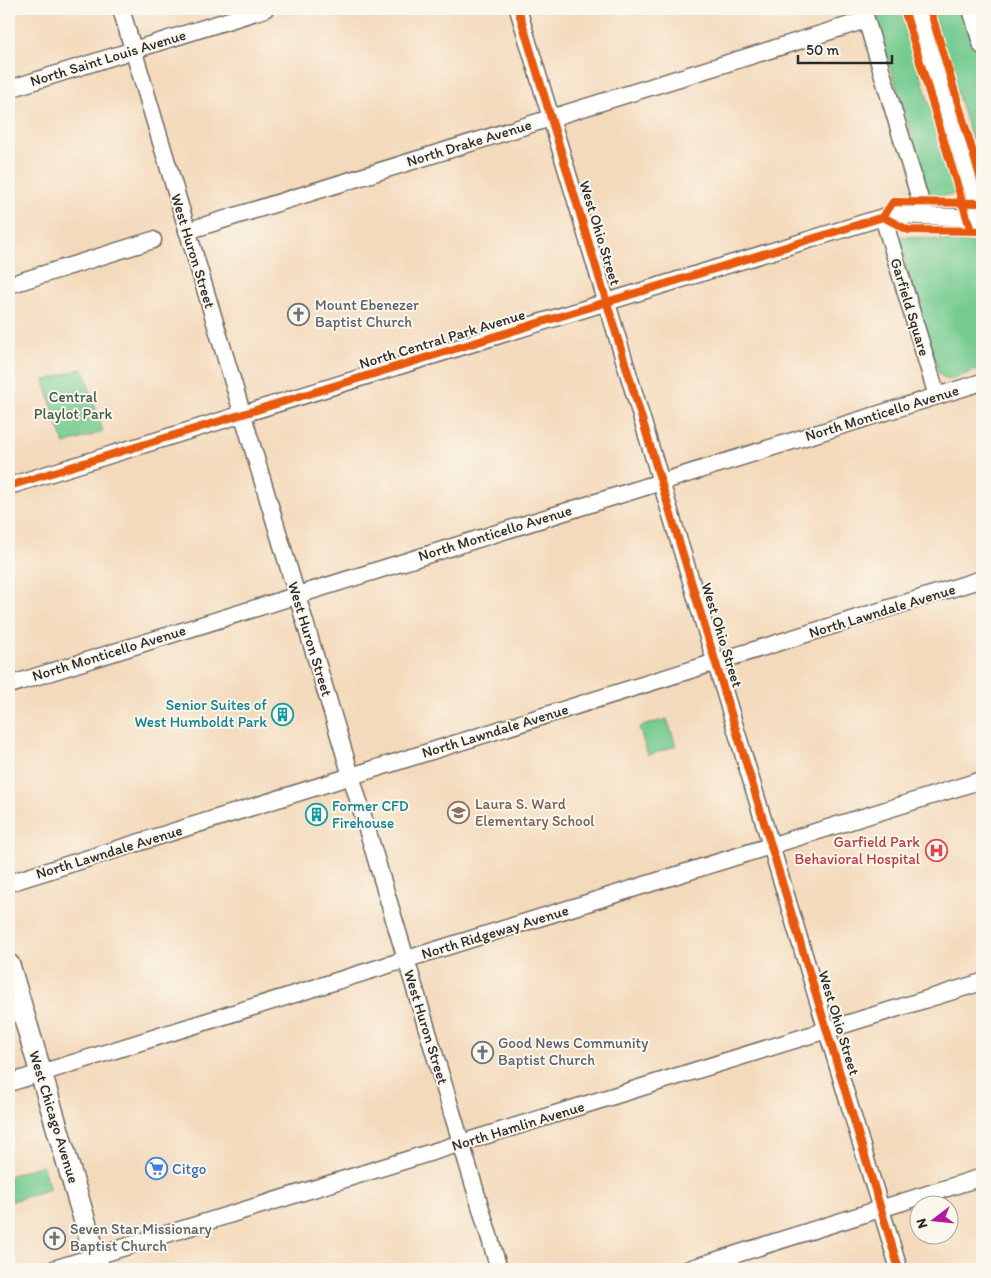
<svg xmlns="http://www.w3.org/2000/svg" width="991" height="1278" font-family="Itim,sans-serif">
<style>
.green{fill:#74cb90;stroke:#507b5e}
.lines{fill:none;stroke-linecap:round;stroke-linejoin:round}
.minor-casing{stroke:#71685e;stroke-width:19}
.major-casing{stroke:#71685e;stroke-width:24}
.minor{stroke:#fff;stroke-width:16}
.major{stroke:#fff;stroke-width:21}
.cycleway-casing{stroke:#fbf7ec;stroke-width:11}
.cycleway{stroke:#e8590c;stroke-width:8}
.labels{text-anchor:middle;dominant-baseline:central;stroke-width:4;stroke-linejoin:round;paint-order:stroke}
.street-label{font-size:15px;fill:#2b2b2b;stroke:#fbf7ec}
.worship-label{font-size:15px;fill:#5b616d;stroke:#fbf7ec;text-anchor:start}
.park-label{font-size:15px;fill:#415b49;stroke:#fbf7ec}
.culture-label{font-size:15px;fill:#0d838f;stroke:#fbf7ec;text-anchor:end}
.education-label{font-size:15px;fill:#785e54;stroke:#fbf7ec;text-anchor:start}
.health-label{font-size:15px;fill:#be3a42;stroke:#fbf7ec;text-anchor:end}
.shop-label{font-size:15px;fill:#366cbe;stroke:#fbf7ec;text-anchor:start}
</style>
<rect width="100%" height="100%" fill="#fbf7ec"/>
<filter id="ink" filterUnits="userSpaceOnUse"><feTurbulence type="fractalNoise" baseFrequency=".02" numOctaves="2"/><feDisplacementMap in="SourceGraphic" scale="10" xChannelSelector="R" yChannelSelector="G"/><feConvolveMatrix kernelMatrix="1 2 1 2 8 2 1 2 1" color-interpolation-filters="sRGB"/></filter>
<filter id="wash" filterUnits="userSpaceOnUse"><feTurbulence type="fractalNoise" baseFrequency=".0096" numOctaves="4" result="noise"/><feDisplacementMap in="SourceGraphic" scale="20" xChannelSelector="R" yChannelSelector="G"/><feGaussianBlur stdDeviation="1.12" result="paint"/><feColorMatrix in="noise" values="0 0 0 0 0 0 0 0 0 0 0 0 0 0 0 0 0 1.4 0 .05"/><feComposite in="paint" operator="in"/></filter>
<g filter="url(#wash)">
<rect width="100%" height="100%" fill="#f4dabc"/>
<!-- green -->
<g class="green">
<polygon points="872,9 901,9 956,195 930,195"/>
<polygon points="932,9 964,9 982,65 982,174"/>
<polygon points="902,236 974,243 982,266 982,369 947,380 939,374 899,243"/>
<polygon points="83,368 103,432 64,444 44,381"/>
<polygon points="667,719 676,746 648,755 639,727"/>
<polygon points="42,1165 50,1189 9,1202 9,1176"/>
</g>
</g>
<g filter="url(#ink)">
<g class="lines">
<defs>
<g id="minor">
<polyline points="121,9 499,1269"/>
<polyline points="518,9 899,1269"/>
<polyline points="863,9 925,216"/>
<polyline points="910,9 919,38 931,57"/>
<polyline points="923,9 930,34 932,59 982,219"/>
<polyline points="971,9 982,46"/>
<polyline points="9,89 265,9"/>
<polyline points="883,217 937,396"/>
<polyline points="187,231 866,20"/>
<polyline points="9,285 153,240"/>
<polyline points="9,486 883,217 894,215 982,218"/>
<polyline points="9,685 982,382"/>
<polyline points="9,883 982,579"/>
<polyline points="9,1083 982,780"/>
<polyline points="54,1269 982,982"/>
<polyline points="689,1269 982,1177"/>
</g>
<polyline id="major" points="9,965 99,1269"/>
</defs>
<!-- minor casing -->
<use href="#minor" class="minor-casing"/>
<!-- major casing -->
<use href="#major" class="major-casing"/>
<!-- minor -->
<use href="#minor" class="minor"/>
<!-- major -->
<use href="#major" class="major"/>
<defs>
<g id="cycleway">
<polyline points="518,9 899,1269"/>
<polyline points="904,9 971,231"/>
<polyline points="930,9 982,183"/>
<polyline points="883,217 893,202 982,203"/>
<polyline points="883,217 908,230 982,231"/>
<polyline points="9,486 883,217"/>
</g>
</defs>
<!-- cycleway casing -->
<use href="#cycleway" class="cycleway-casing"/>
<!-- cycleway -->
<use href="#cycleway" class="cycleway"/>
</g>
</g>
<!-- icons -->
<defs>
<symbol id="church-ring" viewBox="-11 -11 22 22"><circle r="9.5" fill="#fbf7ec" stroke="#6b7280" stroke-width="1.5"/><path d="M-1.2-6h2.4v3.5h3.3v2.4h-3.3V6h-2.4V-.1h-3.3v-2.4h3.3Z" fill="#6b7280"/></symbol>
<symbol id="building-ring" viewBox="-11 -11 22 22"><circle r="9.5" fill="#fbf7ec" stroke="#0f9aa8" stroke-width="1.5"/><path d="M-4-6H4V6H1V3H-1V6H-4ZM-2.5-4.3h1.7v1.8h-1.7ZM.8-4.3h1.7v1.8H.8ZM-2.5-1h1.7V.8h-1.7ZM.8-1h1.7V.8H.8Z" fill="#0f9aa8"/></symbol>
<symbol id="school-ring" viewBox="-11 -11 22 22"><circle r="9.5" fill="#fbf7ec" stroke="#8d6e63" stroke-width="1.5"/><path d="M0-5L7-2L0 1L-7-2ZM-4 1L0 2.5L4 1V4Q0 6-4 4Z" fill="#8d6e63"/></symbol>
<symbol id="hospital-ring" viewBox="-11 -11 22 22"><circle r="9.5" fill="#fbf7ec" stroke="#e0444e" stroke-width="1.5"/><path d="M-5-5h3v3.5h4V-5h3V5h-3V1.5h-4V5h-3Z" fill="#e0444e"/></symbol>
<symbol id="supermarket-ring" viewBox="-11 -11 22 22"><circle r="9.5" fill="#fbf7ec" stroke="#3f7fe0" stroke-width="1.5"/><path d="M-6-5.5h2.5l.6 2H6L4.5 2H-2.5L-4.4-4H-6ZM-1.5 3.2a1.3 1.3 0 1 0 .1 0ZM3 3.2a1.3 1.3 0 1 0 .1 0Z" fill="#3f7fe0"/></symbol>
</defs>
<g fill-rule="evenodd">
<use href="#church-ring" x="286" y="302" width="25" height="25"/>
<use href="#building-ring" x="270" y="702" width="25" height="25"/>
<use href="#school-ring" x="446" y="800" width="25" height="25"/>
<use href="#building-ring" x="304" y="802" width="25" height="25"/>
<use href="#hospital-ring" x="924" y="838" width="25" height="25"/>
<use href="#church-ring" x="470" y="1040" width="25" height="25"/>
<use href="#supermarket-ring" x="144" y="1156" width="25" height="25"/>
<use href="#church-ring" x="42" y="1226" width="25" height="25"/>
</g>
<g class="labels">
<!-- street labels -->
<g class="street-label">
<text transform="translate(108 58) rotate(-17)">North Saint Louis Avenue</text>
<text transform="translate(469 143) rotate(-17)">North Drake Avenue</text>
<text transform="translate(600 233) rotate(73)">West Ohio Street</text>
<text transform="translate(193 251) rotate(73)">West Huron Street</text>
<text transform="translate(910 307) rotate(73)">Garfield Square</text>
<text transform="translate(442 339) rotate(-17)">North Central Park Avenue</text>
<text transform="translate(882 413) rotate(-17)">North Monticello Avenue</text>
<text transform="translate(495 533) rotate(-17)">North Monticello Avenue</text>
<text transform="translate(882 611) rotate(-17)">North Lawndale Avenue</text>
<text transform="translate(722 635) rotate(73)">West Ohio Street</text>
<text transform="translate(310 639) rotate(73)">West Huron Street</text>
<text transform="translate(109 653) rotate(-17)">North Monticello Avenue</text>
<text transform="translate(495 731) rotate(-17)">North Lawndale Avenue</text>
<text transform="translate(109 852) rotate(-17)">North Lawndale Avenue</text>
<text transform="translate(495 932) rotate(-17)">North Ridgeway Avenue</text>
<text transform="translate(839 1023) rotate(73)">West Ohio Street</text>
<text transform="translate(426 1027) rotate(73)">West Huron Street</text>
<text transform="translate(54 1117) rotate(73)">West Chicago Avenue</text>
<text transform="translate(518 1126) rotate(-17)">North Hamlin Avenue</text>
</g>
<!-- worship labels -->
<g class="worship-label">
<text x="315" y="305">Mount Ebenezer<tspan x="315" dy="17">Baptist Church</tspan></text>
<text x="498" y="1043">Good News Community<tspan x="498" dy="17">Baptist Church</tspan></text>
<text x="70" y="1229">Seven Star Missionary<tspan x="70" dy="17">Baptist Church</tspan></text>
</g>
<!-- park labels -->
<g class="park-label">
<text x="73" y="397">Central<tspan x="73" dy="17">Playlot Park</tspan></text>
</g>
<!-- culture labels -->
<g class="culture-label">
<text x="267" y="705">Senior Suites of<tspan x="267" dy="17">West Humboldt Park</tspan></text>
<text x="332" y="806" text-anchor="start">Former CFD<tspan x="332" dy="17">Firehouse</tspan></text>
</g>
<!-- education labels -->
<g class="education-label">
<text x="475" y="804">Laura S. Ward<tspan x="475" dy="17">Elementary School</tspan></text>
</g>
<!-- health labels -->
<g class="health-label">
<text x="920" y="842">Garfield Park<tspan x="920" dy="17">Behavioral Hospital</tspan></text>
</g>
<!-- shop labels -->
<g class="shop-label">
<text x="172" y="1169">Citgo</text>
</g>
</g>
<!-- margin -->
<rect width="991" height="1278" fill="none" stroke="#fbf7ec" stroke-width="30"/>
<!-- north arrow -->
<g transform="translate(934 1220) rotate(254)"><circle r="24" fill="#fbf7ec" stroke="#a8a59f"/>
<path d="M0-4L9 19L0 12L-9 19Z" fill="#b5179e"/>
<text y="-8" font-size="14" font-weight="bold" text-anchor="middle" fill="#2b2b2b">N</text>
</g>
<!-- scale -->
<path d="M798 55v8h94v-8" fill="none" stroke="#2b2b2b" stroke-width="2.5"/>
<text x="806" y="55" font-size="15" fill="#2b2b2b" stroke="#fbf7ec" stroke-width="4" paint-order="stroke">50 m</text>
</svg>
